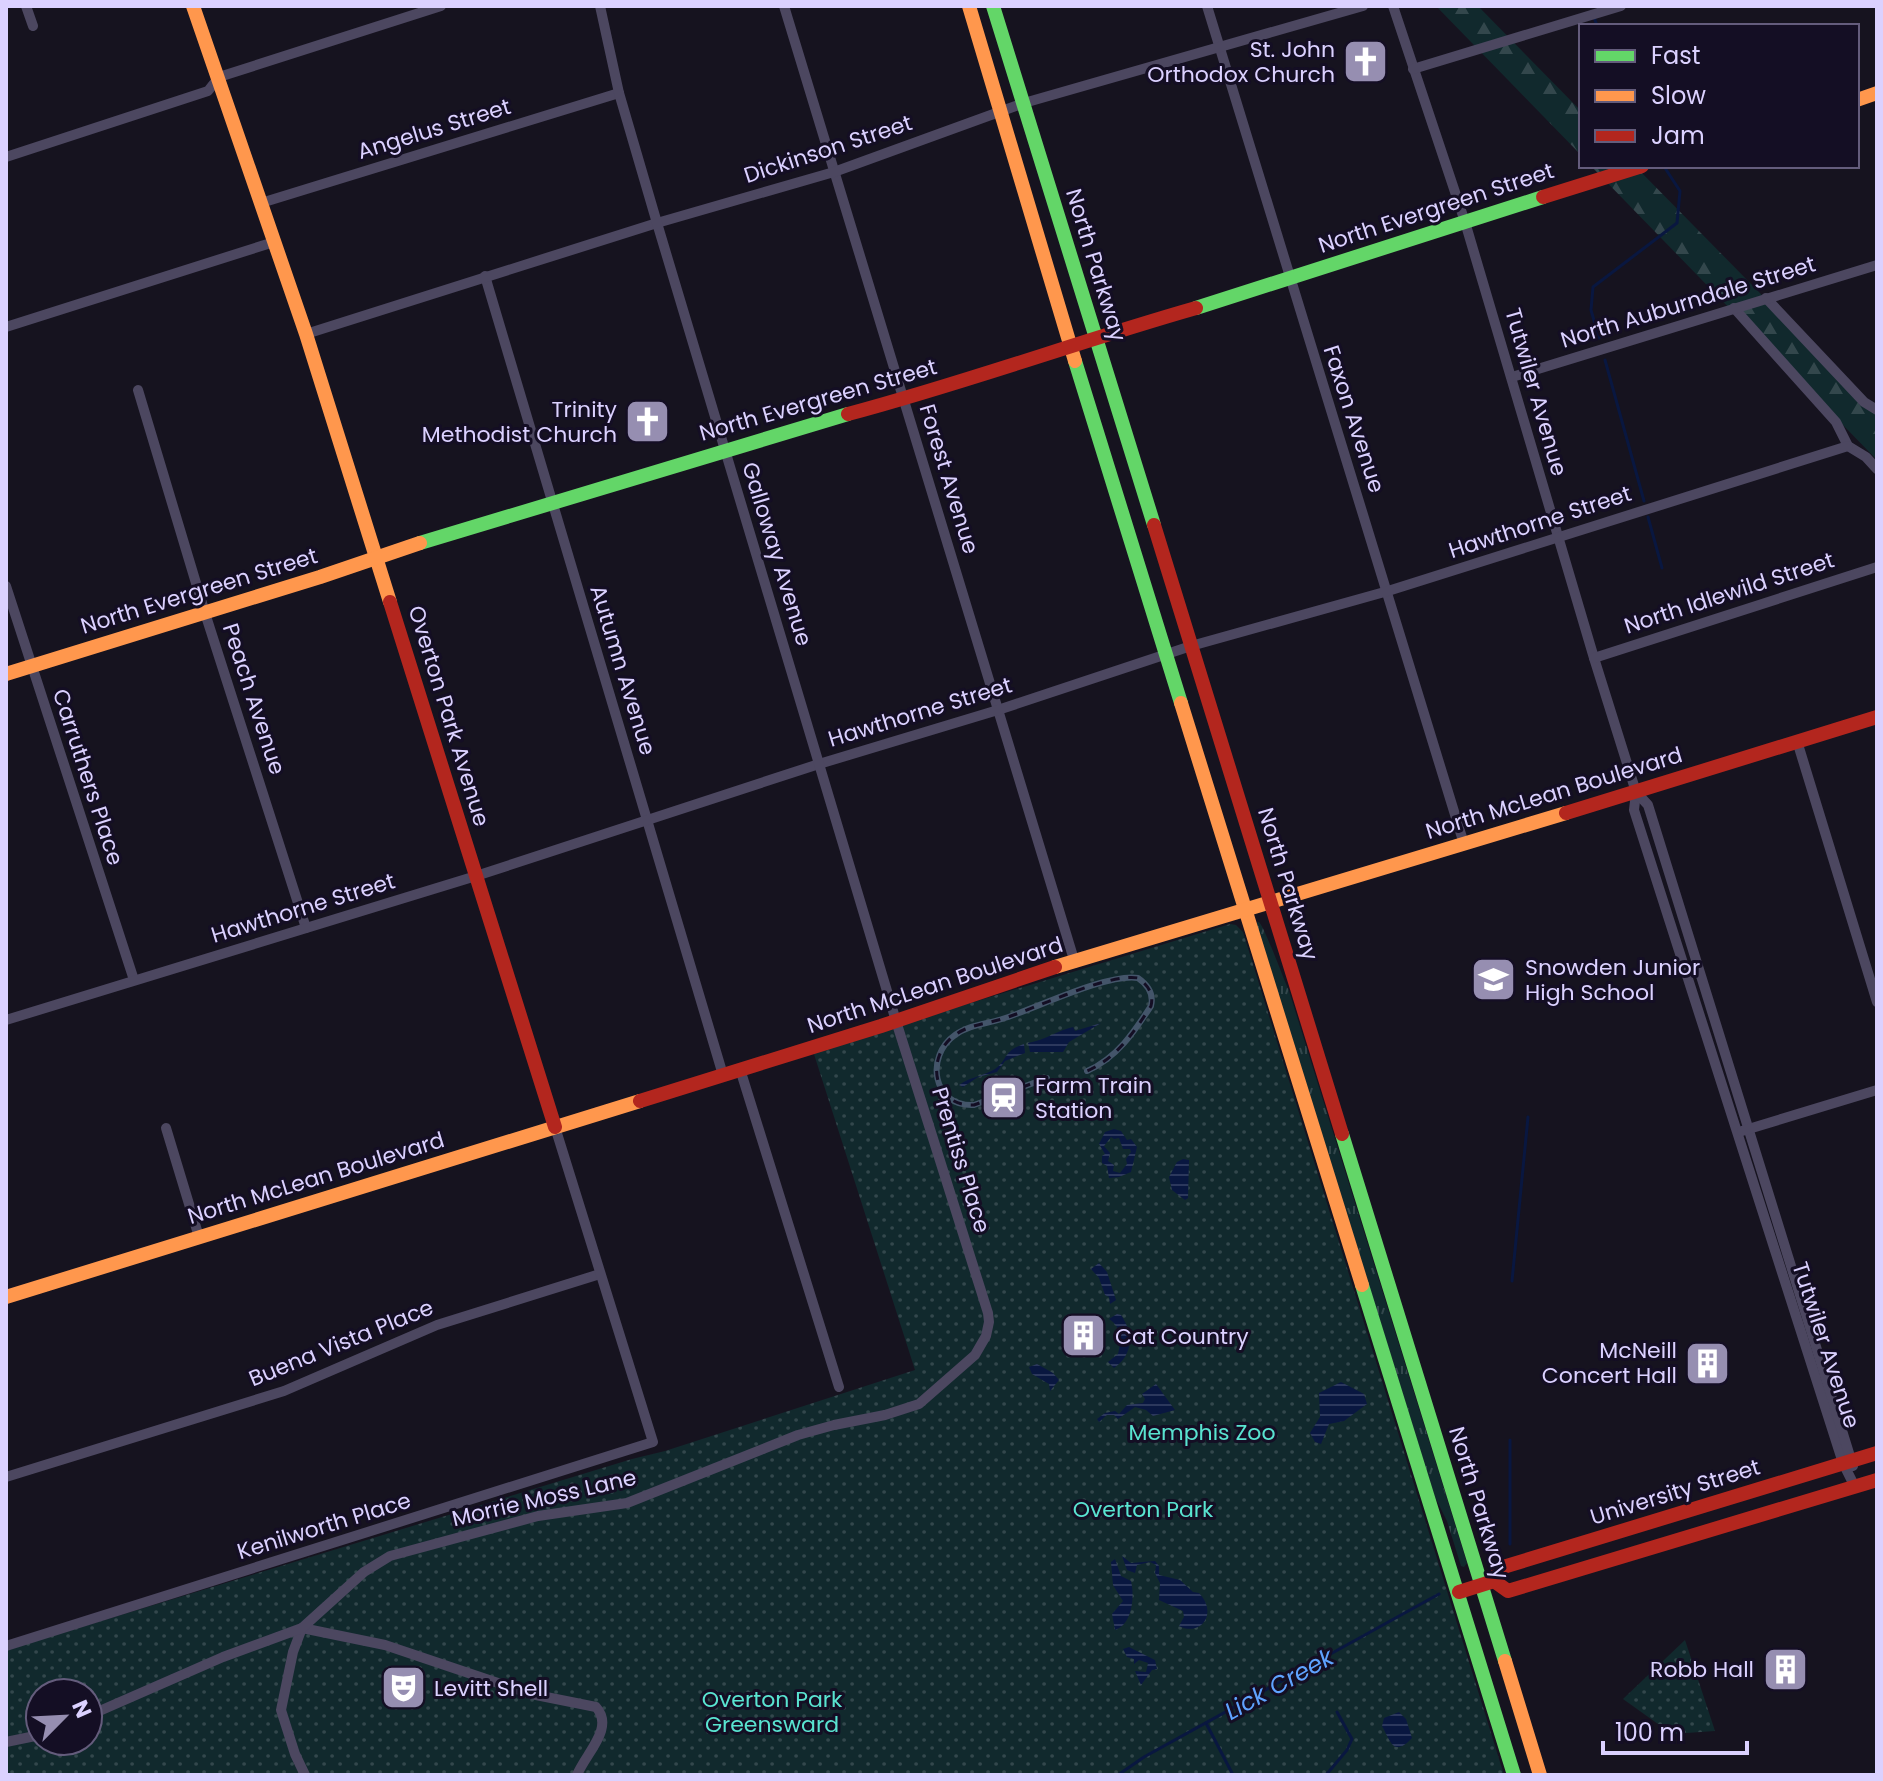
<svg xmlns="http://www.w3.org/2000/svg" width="1883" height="1781" font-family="Poppins,sans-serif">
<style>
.grass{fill:url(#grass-tufts)}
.forest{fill:url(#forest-firs)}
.park{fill:url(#park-dots);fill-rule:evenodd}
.water{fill:url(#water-rules);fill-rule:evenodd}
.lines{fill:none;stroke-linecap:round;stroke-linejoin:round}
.stream{stroke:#091740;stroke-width:3}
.street{stroke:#4c4760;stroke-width:10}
.fast{stroke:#63d668;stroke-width:14}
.slow{stroke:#ff974d;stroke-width:14}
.jam{stroke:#b3261e;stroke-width:14}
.rail-casing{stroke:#44556a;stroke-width:6}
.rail{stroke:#140e24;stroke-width:3;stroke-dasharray:9;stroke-linecap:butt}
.labels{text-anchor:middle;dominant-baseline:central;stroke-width:6;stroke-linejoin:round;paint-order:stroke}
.poi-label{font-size:22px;fill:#dbd1ff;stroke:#140e24;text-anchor:end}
.street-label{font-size:22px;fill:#dbd1ff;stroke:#140e24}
.park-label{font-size:22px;fill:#59e3d0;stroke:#140e24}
.water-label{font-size:24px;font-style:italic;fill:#5fa3ff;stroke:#140e24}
</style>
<defs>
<pattern id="grass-tufts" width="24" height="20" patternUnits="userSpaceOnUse" patternTransform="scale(2)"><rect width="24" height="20" fill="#11292d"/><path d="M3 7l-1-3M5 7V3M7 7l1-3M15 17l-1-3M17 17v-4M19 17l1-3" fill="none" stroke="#33474c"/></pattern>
<pattern id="forest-firs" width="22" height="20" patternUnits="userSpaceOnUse" patternTransform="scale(2)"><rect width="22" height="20" fill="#11292d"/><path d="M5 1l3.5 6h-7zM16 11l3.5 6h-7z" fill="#33474c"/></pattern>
<pattern id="park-dots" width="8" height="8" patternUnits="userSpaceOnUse" patternTransform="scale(2)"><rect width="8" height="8" fill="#11292d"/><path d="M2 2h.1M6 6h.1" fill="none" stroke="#33474c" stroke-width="1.8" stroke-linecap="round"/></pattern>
<pattern id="water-rules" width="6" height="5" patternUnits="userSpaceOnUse" patternTransform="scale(2)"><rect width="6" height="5" fill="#091740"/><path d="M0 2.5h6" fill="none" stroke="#2c385d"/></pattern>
</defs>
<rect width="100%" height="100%" fill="#16131f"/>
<!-- grass -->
<path class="grass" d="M1259 922C1265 928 1283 978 1289 991L1467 1563 1464 1567 1461 1566 1447 1521 1435 1497 1256 923Z"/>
<!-- forest -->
<g class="forest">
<polygon points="1436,6 1478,6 1581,111 1581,155"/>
<polygon points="1591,166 1635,166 1877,412 1877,460"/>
</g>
<!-- park -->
<g class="park">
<path d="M1230 924 1236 925 1243 932 1504 1775H6V1650L632 1459 665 1451 915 1370 813 1051ZM40 1693H88V1741H40Z"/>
<polygon points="1685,1640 1715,1731 1672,1734 1623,1699"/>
</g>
<!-- water -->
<g class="water">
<path d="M1101 1023 1069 1042 1063 1052H1030L1028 1043C1045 1040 1059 1030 1073 1027L1075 1031Z"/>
<path d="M1024 1044 1025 1053 1005 1061 997 1072 978 1077 963 1087 959 1085C970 1077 984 1076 995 1069 1008 1060 1003 1051 1024 1044Z"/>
<path d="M1114 1129 1121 1131 1127 1140 1131 1139 1137 1147 1131 1172 1119 1177 1109 1178 1107 1166 1102 1163V1156L1105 1154 1099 1144 1105 1132ZM1111 1137 1114 1139 1119 1138 1123 1149H1130L1131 1152 1126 1159 1127 1164 1120 1173 1113 1171 1114 1165 1108 1161 1110 1153 1104 1146Z"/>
<polygon points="1183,1159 1189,1160 1188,1198 1185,1200 1172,1190 1169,1177 1177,1162"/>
<polygon points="1099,1263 1107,1272 1116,1300 1110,1304 1109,1297 1105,1295 1099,1278 1091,1269"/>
<path d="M1117 1314 1121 1315C1134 1334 1133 1355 1114 1368L1108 1362 1118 1354C1122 1341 1121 1326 1109 1319Z"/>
<polygon points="1037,1364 1053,1373 1059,1380 1050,1391 1049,1384 1032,1374 1029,1367"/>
<polygon points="1341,1382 1364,1394 1367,1404 1344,1421 1329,1424 1321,1444 1315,1442 1310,1433 1320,1417 1319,1393"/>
<polygon points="1156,1384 1175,1410 1153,1416 1146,1410 1135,1407 1118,1419 1114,1415 1107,1415 1099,1422 1097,1419 1105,1413 1115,1411 1119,1414 1127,1405 1143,1403 1145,1399 1142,1394"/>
<path d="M1122 1556 1131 1563 1155 1561 1159 1566V1575L1180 1580 1193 1592 1199 1593C1219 1614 1200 1637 1179 1626L1184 1617 1183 1611 1159 1600 1160 1583 1155 1573 1156 1565 1150 1562 1137 1565 1135 1573 1127 1570Z"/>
<path d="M1115 1559 1121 1576 1131 1581C1135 1597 1132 1625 1115 1630L1112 1614 1123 1601 1113 1585 1111 1562Z"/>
<polygon points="1129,1647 1155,1660 1157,1669 1152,1670 1141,1685 1135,1671 1146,1672 1148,1663 1139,1660 1134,1664 1134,1659 1127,1657 1123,1649"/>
<path d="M1399 1712 1406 1719 1412 1738C1394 1757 1391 1743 1382 1726L1384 1718Z"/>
</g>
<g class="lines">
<!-- stream -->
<g class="stream">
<polyline points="1594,17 1597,26"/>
<polyline points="1599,338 1591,310 1593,287 1677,223 1680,191 1665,168"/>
<polyline points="1605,360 1644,501"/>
<polyline points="1648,517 1662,568"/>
<polyline points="1512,1281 1528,1117"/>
<polyline points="1510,1440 1510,1544"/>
<polyline points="1206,1723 1233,1775"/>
<polyline points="1118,1775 1144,1757 1439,1594"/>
<polyline points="1326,1775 1347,1750 1352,1739 1337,1712"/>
</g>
<!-- street -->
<g class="street">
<polyline points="26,6 33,26"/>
<polyline points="784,6 1075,963"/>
<polyline points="1207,6 1464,844"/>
<polyline points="1393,6 1465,222 1594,658 1636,792 1634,810 1843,1463 1855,1487"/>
<polyline points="1413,69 1621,6"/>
<polyline points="6,157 208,91 219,77 441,6"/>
<polyline points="261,203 619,93"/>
<polyline points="485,276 723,1075"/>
<polyline points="1766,298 1864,402 1877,410"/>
<polyline points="1734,308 1836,422 1848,446 1866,457 1877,469"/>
<polyline points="6,327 274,242"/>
<polyline points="306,334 657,223 834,172 1024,103 1363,6"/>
<polyline points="1512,377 1877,265"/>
<polyline points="138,390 205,613 306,928"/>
<polyline points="6,586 134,980"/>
<polyline points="1594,658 1877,567"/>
<polyline points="1797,741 1877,1002"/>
<polyline points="1636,792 1648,805 1853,1466"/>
<polyline points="6,1020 476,876 819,764 998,710 1191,646 1388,591 1848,446"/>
<polyline points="740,1069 839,1387"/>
<polyline points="166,1128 199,1237"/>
<polyline points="1742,1131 1877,1090"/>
<polyline points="6,1477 284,1391 437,1325 600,1274"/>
<path d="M302 1628 385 1645 531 1694 596 1707C615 1728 586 1753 577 1775"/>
<polyline points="302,1628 293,1652 281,1710 295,1754 305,1775"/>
<polyline points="6,1646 653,1442 555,1127"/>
<polyline points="88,1716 223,1657 302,1628 364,1572 390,1556 538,1516 627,1503 798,1435 834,1425 885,1415 919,1404 975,1355 986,1336 989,1322 988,1313 896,1021 657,223 619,93 600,6"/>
<polyline points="6,1742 40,1735"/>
</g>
<!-- fast -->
<g class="fast">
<polyline points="993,6 1154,525"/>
<polyline points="1196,308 1543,197"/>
<polyline points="1075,361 1181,703"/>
<polyline points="420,543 848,414"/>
<polyline points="1342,1134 1505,1661"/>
<polyline points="1362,1285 1514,1775"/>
</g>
<!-- slow -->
<g class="slow">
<polyline points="193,6 306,334 390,602"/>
<polyline points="969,6 1075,361"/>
<polyline points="1857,100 1877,93"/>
<polyline points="6,674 320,577 420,543"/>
<polyline points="1181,703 1362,1285"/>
<polyline points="1055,967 1566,813"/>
<polyline points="6,1297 640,1101"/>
<polyline points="1505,1661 1540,1775"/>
</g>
<!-- jam -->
<g class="jam">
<polyline points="1543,197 1642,166"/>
<path d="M848 414C965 383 1080 341 1196 308"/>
<polyline points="1154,525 1342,1134"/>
<polyline points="390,602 555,1127"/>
<polyline points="1566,813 1877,717"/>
<polyline points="640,1101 881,1026 1055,967"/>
<polyline points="1494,1581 1508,1591 1877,1480"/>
<polyline points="1459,1592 1494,1581 1500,1568 1877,1453"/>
</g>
<defs>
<path id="rail" d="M1047 1078 974 1105C932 1107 925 1056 955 1035 968 1025 986 1024 1002 1019 1035 1009 1107 973 1138 978 1148 985 1154 994 1151 1006 1134 1032 1117 1058 1087 1071"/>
</defs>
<!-- rail casing -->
<use href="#rail" class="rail-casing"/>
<!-- rail -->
<use href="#rail" class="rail"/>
</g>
<!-- icons -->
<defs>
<symbol id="church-square" viewBox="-11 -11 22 22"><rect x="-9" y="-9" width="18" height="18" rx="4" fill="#968eb1" stroke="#140e24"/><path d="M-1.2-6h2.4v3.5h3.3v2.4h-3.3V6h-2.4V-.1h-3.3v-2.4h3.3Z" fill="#fff"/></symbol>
<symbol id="school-square" viewBox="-11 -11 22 22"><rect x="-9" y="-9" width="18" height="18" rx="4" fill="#968eb1" stroke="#140e24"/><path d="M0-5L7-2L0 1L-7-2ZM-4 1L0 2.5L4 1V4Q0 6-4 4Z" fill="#fff"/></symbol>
<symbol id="station-square" viewBox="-11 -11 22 22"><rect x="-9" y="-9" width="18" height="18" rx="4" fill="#968eb1" stroke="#140e24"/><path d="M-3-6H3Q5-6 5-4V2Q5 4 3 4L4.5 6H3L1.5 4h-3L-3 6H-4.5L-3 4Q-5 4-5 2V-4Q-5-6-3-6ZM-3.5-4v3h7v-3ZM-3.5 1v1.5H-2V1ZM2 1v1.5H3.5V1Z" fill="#fff"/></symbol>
<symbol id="building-square" viewBox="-11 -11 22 22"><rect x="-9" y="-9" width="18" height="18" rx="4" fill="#968eb1" stroke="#140e24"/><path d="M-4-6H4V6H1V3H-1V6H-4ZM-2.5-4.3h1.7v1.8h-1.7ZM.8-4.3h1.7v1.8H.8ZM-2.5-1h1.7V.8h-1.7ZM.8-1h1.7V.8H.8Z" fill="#fff"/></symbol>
<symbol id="theatre-square" viewBox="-11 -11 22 22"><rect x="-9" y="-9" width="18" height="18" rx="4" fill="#968eb1" stroke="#140e24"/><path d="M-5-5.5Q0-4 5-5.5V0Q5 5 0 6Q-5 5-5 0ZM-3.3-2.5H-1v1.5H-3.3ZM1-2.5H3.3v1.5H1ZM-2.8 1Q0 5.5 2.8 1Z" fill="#fff"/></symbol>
</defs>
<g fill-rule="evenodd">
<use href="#church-square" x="1340" y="36" width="51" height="51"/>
<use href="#church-square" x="622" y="396" width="51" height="51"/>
<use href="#school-square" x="1468" y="954" width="51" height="51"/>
<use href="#station-square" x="978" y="1072" width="51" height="51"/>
<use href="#building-square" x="1058" y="1310" width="51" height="51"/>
<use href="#building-square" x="1682" y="1338" width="51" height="51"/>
<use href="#building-square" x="1760" y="1644" width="51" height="51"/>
<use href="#theatre-square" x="378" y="1662" width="51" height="51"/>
</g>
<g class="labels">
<!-- poi labels -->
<g class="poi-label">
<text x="1335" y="49">St. John<tspan x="1335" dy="25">Orthodox Church</tspan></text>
<text x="617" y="409">Trinity<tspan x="617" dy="25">Methodist Church</tspan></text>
<text x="1525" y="967" text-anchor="start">Snowden Junior<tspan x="1525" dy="25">High School</tspan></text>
<text x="1035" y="1085" text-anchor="start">Farm Train<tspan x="1035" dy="25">Station</tspan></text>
<text x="1115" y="1336" text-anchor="start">Cat Country</text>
<text x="1677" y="1350">McNeill<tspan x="1677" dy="25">Concert Hall</tspan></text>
<text x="1754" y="1669">Robb Hall</text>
<text x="434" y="1688" text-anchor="start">Levitt Shell</text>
</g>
<!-- street labels -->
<g class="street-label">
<text transform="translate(434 129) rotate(-17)">Angelus Street</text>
<text transform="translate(828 149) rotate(-18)">Dickinson Street</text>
<text transform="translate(1436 208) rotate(-18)">North Evergreen Street</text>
<text transform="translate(1096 265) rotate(73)">North Parkway</text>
<text transform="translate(1688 302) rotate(-17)">North Auburndale Street</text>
<text transform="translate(1536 392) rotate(74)">Tutwiler Avenue</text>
<text transform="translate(818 400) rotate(-16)">North Evergreen Street</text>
<text transform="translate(1354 419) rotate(72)">Faxon Avenue</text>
<text transform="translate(949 479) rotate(73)">Forest Avenue</text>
<text transform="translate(1540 522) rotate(-18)">Hawthorne Street</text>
<text transform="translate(777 554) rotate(73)">Galloway Avenue</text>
<text transform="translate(199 591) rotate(-17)">North Evergreen Street</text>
<text transform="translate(1729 593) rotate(-18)">North Idlewild Street</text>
<text transform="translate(623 670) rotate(73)">Autumn Avenue</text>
<text transform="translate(254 699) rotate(72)">Peach Avenue</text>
<text transform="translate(920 712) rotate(-17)">Hawthorne Street</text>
<text transform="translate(449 716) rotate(73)">Overton Park Avenue</text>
<text transform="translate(88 777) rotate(72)">Carruthers Place</text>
<text transform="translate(1554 793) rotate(-17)">North McLean Boulevard</text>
<text transform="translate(1288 884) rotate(73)">North Parkway</text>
<text transform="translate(303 908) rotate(-17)">Hawthorne Street</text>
<text transform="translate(935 985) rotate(-18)">North McLean Boulevard</text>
<text transform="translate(961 1160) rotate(73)">Prentiss Place</text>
<text transform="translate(316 1178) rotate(-17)">North McLean Boulevard</text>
<text transform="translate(341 1343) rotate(-22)">Buena Vista Place</text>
<text transform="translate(1826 1345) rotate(72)">Tutwiler Avenue</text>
<text transform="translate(1675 1492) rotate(-17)">University Street</text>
<text transform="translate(544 1498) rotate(-13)">Morrie Moss Lane</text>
<text transform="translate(1479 1503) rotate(73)">North Parkway</text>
<text transform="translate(324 1526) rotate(-17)">Kenilworth Place</text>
</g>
<!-- park labels -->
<g class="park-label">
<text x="1202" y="1432">Memphis Zoo</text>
<text x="1143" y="1509">Overton Park</text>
<text x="772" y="1699">Overton Park<tspan x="772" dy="25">Greensward</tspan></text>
</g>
<!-- water labels -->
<g class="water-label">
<text transform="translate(1279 1684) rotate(-29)">Lick Creek</text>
</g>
</g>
<!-- border -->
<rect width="1883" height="1781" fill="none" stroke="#dbd1ff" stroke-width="16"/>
<!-- legend -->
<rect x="1579" y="24" width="280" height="144" fill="#140e24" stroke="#645c7c" stroke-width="2"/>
<rect x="1595" y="50" width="40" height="12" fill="#63d668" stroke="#645c7c" stroke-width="2"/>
<text x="1651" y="64" font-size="24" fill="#dbd1ff">Fast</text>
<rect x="1595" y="90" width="40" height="12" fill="#ff974d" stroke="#645c7c" stroke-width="2"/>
<text x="1651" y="104" font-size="24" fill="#dbd1ff">Slow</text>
<rect x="1595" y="130" width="40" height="12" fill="#b3261e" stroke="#645c7c" stroke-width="2"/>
<text x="1651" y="144" font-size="24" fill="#dbd1ff">Jam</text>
<!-- north arrow -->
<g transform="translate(64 1717) rotate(66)"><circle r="38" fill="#140e24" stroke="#645c7c" stroke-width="2"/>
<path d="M0-6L14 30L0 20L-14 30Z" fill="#968eb1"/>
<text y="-12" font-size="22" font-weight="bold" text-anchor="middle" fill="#dbd1ff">N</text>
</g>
<!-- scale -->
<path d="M1603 1741v12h144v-12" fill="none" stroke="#dbd1ff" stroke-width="4"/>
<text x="1615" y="1741" font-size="24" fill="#dbd1ff" stroke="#140e24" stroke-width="6" paint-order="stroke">100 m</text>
</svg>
